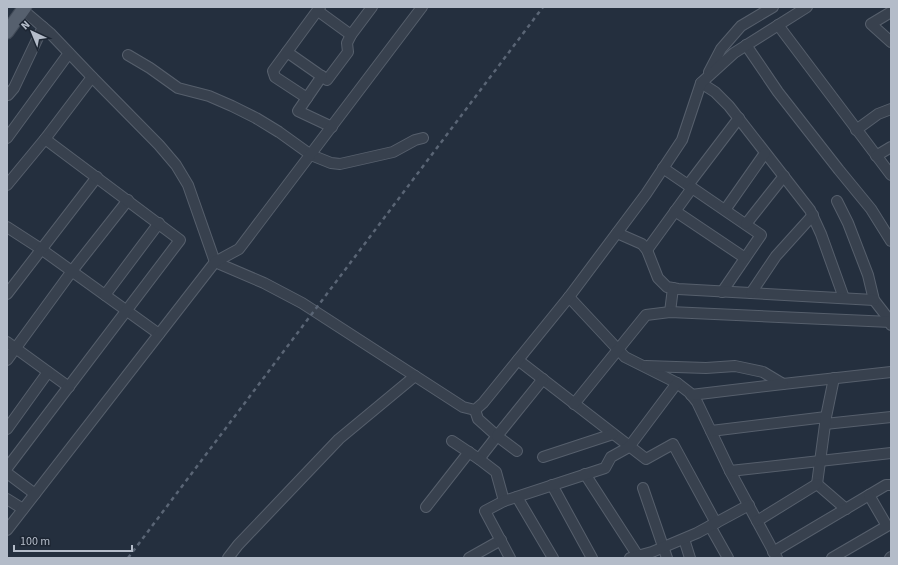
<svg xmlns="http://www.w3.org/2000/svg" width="898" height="565" font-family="'Source Sans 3',sans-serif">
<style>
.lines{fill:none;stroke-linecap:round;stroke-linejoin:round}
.minor-casing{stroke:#565f6c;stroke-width:12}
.major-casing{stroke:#414a57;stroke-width:15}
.minor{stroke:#38414e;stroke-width:10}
.major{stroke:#56606e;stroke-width:13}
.rail{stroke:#5a6575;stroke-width:2.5;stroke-dasharray:4 4;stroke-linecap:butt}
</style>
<rect width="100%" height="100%" fill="#242f3e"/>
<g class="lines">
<defs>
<g id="minor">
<polyline points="23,10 50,33 92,77 159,145 176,165 188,185 215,262 264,283 302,303 415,376 339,439 238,545 228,558"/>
<polyline points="318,11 351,35"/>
<polyline points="891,12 871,24 891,42"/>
<polyline points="778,25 891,175"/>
<polyline points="746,45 778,92 839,170 871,209 891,241"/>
<polyline points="287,52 327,80 348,52 347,43 351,35 372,7"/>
<polyline points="128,55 150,68 178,88 209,96 232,106 256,118 279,132 311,155 331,163 340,164 349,162 393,152 415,140 423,138"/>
<polyline points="709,72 721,49 741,26 773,7"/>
<polyline points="322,76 298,111 332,127"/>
<polyline points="701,83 715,92 729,106 810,210 821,234 844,298"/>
<polyline points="8,95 14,88 43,27"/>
<polyline points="307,98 275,77 273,71 320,7"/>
<polyline points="856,130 878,114 891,109"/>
<polyline points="7,138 69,53"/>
<polyline points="876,156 891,147"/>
<polyline points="663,168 761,235 722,292"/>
<polyline points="7,185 45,139 92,77"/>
<polyline points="688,185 739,118"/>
<polyline points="837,201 848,223 868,275 874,300 891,322 891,325"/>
<polyline points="725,210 765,153"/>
<polyline points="675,211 745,258"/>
<polyline points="746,224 784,176"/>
<polyline points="7,227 41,249 159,334"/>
<polyline points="617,233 642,244 647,250 658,278 667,287 678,289 874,300"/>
<polyline points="647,250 692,188"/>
<polyline points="751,293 776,256 813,215"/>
<polyline points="7,294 97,177"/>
<polyline points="105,295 159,223"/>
<polyline points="569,297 625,357 677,383 690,393 697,402 730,471 777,558"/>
<polyline points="670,312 673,288"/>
<polyline points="7,342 69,387"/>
<polyline points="7,360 72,271 128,200"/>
<polyline points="518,360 646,459 673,444 716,523"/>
<polyline points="646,366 706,368 735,366 763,372 783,384 891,372"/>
<polyline points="415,376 463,407 475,410 483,403 569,297 646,194 682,140 701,83 734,53 807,7"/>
<polyline points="691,395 783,384"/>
<polyline points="574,404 646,315 670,312 891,322"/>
<polyline points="475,410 478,419 497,436 479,459"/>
<polyline points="825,424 891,417"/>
<polyline points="7,429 48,372"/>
<polyline points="711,431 826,417"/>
<polyline points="452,441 479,459 496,472 504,501"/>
<polyline points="517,451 497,436 543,379"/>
<polyline points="543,457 613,434"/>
<polyline points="7,468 180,240 45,139"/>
<polyline points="730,471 891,453"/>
<polyline points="7,473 35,494"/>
<polyline points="585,474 638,556"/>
<polyline points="817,484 826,417 834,378"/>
<polyline points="817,484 846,509"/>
<polyline points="552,485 592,558"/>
<polyline points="643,488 667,558"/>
<polyline points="517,497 553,558"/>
<polyline points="7,499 23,509"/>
<polyline points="426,507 469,452"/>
<polyline points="757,521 817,484"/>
<polyline points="710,526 728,558"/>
<polyline points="7,530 215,262 239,249 422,7"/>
<polyline points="684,539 690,558"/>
<polyline points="773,552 886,485 891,485"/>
<polyline points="469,558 501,540"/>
<polyline points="510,558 485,511 504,501 605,468 611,457 629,447 677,383"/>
<polyline points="630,558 652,552 697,533 749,505"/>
<polyline points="832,558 887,526 869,495"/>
<polyline points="890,558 891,557"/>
</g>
<polyline id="major" points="7,32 25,7"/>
</defs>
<!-- minor casing -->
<use href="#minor" class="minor-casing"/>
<!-- major casing -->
<use href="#major" class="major-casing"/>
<!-- minor -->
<use href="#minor" class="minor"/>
<!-- major -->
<use href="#major" class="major"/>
<!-- rail -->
<polyline class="rail" points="128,558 543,7"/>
</g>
<!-- border -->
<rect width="898" height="565" fill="none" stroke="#b4bcc9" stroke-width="16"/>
<!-- north arrow -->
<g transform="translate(32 32) rotate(316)" stroke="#1d2633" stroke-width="3" paint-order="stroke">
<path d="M0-3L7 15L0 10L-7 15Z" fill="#b4bcc9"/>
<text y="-6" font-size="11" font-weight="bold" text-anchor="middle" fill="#b4bcc9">N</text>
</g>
<!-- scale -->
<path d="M14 545v6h118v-6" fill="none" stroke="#b4bcc9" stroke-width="2"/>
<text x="20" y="545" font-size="12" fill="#b4bcc9" stroke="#1d2633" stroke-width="3" paint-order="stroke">100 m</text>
</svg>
